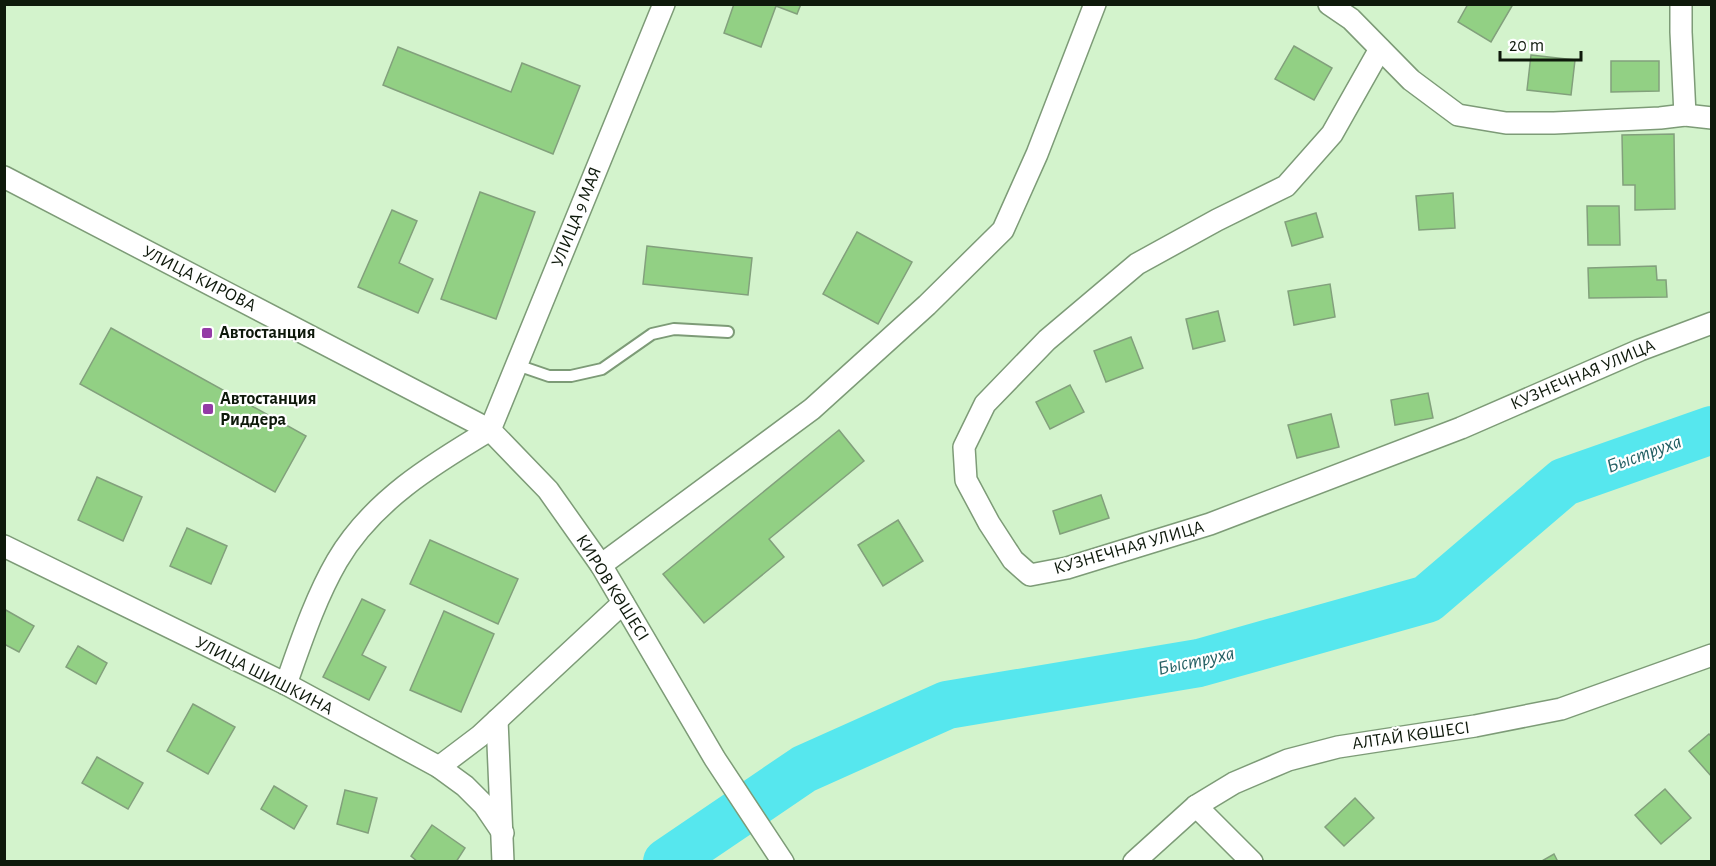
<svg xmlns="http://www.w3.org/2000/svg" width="1716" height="866" font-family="'Alegreya Sans',sans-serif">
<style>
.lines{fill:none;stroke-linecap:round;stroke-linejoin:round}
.river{stroke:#56e7ee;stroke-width:48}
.building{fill:#92d084;stroke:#82a07c;stroke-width:1.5}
.lane-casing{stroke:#7d9b77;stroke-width:14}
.street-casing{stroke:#7d9b77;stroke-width:24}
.lane{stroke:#fff;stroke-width:10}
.street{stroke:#fff;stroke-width:21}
.poi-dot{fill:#933aa6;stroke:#fff;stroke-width:2}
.labels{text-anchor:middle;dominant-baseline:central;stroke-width:4.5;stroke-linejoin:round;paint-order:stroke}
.street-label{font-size:18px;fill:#0e190b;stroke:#fff}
.poi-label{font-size:18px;font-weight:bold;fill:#0e190b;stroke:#fff;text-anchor:start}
.water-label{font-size:20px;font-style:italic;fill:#266165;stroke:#fff}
</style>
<rect width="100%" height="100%" fill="#d3f3cc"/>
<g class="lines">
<!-- river -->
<polyline class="river" points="667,862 804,769 947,705 1199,663 1427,599 1564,482 1712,430"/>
</g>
<!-- building -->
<g class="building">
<polygon points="734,4 801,4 797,14 776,6 761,47 724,33"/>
<polygon points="1468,4 1509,4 1512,6 1491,42 1458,22"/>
<polygon points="1294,46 1332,68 1314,100 1275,79"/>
<polygon points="398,47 511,92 522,63 580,86 553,154 383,85"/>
<polygon points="1531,55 1575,60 1571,95 1527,90"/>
<polygon points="1611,61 1659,61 1659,91 1611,92"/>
<polygon points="1674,134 1675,209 1635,210 1635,185 1623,185 1622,135"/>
<polygon points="480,192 535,212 496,319 441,299"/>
<polygon points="1453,193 1455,228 1419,230 1416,196"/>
<polygon points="1587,206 1619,206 1620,245 1588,245"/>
<polygon points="392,210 417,221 399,263 433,279 418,313 358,287"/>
<polygon points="1316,213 1323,237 1292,246 1285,222"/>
<polygon points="857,232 912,262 878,324 823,294"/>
<polygon points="647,246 752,258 748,295 643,284"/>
<polygon points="1656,266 1657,280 1666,280 1667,297 1589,298 1588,268"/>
<polygon points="1330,284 1335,317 1294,325 1288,291"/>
<polygon points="1218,311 1225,341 1193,349 1186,319"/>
<polygon points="111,328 306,436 275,492 80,384"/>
<polygon points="1131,337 1143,368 1106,382 1094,351"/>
<polygon points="1070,385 1084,412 1050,429 1036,402"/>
<polygon points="1428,393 1433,418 1395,425 1391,400"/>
<polygon points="1331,414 1339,447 1297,458 1288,425"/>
<polygon points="839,430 864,461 769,539 784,557 704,623 663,574"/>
<polygon points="97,477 142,497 123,541 78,520"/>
<polygon points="1101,495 1109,518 1060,534 1053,511"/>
<polygon points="898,520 923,561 883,586 858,545"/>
<polygon points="187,528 227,546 211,584 170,566"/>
<polygon points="430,540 518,579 498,624 410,584"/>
<polygon points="362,599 385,610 362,655 386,667 369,700 323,677"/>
<polygon points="4,609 34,626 19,652 4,644"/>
<polygon points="444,611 494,634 461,712 410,690"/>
<polygon points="78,646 107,663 96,684 66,667"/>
<polygon points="193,704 235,727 208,774 167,751"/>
<polygon points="1709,734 1712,737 1712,777 1689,751"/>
<polygon points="97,757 143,783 128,809 82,783"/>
<polygon points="274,786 307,806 294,829 261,809"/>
<polygon points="1665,789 1691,818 1661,844 1635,815"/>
<polygon points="345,790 377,798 368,833 337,824"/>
<polygon points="1355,798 1374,818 1344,846 1325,827"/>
<polygon points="432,825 465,848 456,862 418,862 411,856"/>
<polygon points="1554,854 1558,862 1540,862"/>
</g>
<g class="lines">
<defs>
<polyline id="lane" points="517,365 549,376 571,376 602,369 652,334 674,329 728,332"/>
<g id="street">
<polyline points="1329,4 1351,19 1411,80 1458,115 1506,123 1554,123 1660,118 1685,115 1712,118"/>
<polyline points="1681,4 1681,32 1685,115"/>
<polyline points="1380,49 1332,134 1286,186 1217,220 1137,264 1047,340 985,404 964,447 966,480 989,523 1013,560 1030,575 1067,568 1210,524 1461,428 1640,350 1712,323"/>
<polyline points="4,177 490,430 548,490 601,565 715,759 783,862"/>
<polyline points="490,430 664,4"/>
<polyline points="4,546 286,684 439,767 465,786 484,805 503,833"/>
<polyline points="601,565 812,409 927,305 1003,230 1037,154 1095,4"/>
<path d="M286 684C301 642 315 599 337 561 372 501 433 464 490 430"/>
<polyline points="497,720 503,862"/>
<polyline points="439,767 480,736 623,603"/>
<polyline points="1196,806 1252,862"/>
<polyline points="1134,862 1196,806 1234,783 1288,760 1338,747 1475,726 1561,709 1712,655"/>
</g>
</defs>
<!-- lane casing -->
<use href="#lane" class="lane-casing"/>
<!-- street casing -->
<use href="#street" class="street-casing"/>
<!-- lane -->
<use href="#lane" class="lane"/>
<!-- street -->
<use href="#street" class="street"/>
</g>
<!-- markers -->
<g class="poi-dot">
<rect x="201" y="327" width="12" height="12" rx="3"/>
<rect x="202" y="403" width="12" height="12" rx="3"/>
</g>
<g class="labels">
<!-- street labels -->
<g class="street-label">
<text transform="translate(577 217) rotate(-68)">УЛИЦА 9 МАЯ</text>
<text transform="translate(199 279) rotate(27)">УЛИЦА КИРОВА</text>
<text transform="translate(1583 375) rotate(-23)">КУЗНЕЧНАЯ УЛИЦА</text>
<text transform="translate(1129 548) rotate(-16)">КУЗНЕЧНАЯ УЛИЦА</text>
<text transform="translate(612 588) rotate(58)">КИРОВ КӨШЕСІ</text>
<text transform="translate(264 676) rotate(27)">УЛИЦА ШИШКИНА</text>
<text transform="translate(1411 736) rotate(-8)">АЛТАЙ КӨШЕСІ</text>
</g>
<!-- poi labels -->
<g class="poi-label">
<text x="219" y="333">Автостанция</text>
<text x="220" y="399">Автостанция<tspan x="220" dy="21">Риддера</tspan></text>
</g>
<!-- water labels -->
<g class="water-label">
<text transform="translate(1644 454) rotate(-20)">Быструха</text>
<text transform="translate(1196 661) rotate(-12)">Быструха</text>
</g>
</g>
<!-- border -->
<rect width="1716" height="866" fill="none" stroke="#0e190b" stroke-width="12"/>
<!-- scale -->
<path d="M1500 51v9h81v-9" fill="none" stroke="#0e190b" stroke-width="3"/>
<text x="1509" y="51" font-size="18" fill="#0e190b" stroke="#ffffff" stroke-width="4.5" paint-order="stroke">20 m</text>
</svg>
